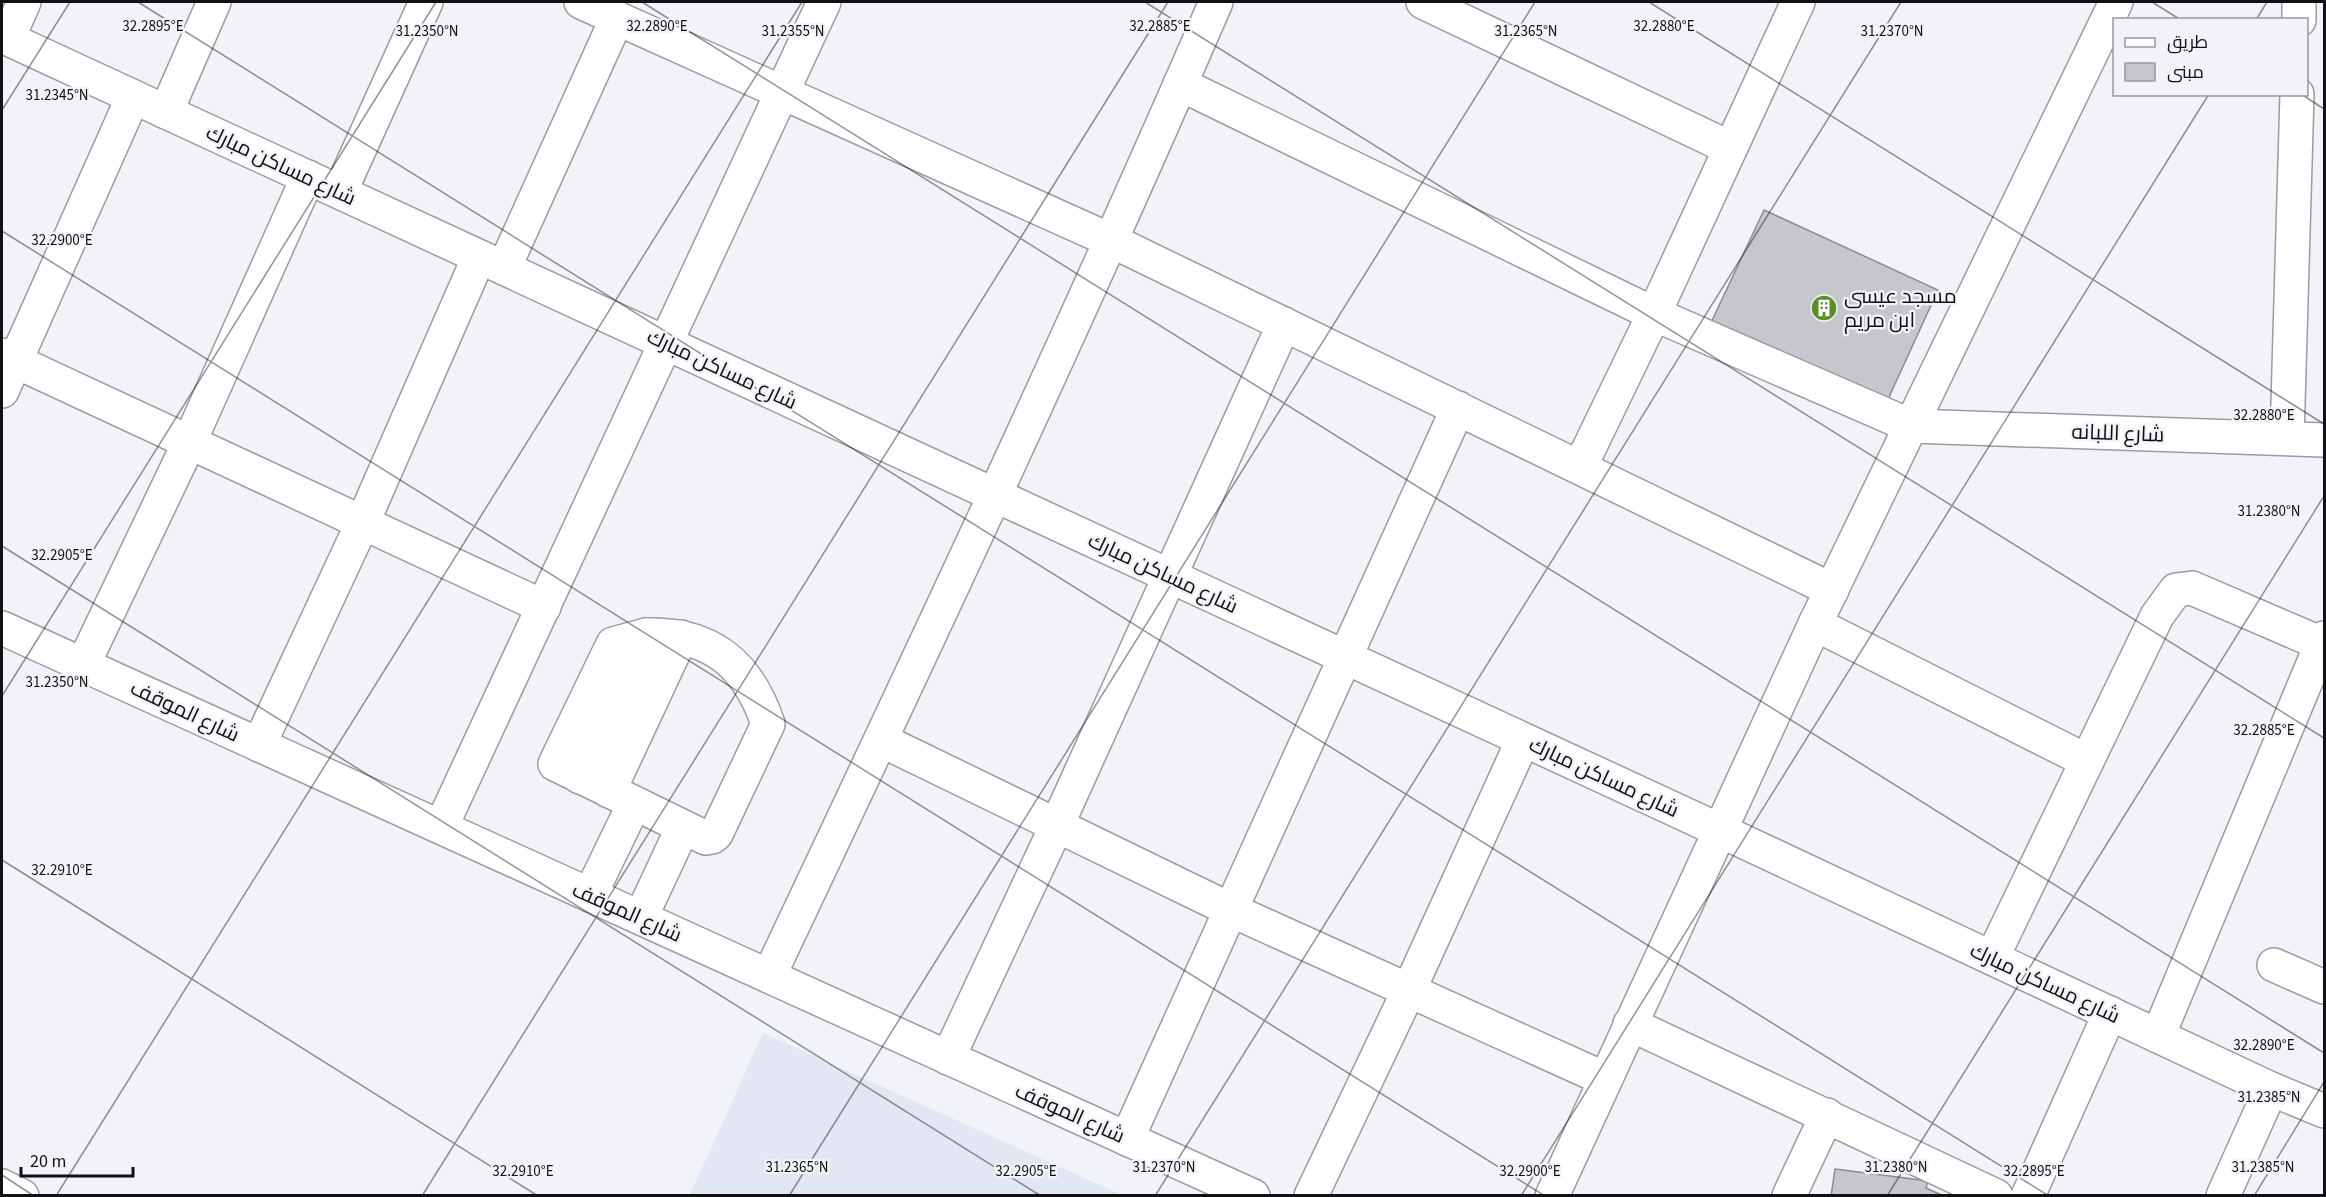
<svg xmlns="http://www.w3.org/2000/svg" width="2326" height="1197" font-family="'Source Sans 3',Cairo,sans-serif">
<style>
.built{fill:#e3e6f3}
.building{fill:#c6c7cd;stroke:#8c8d92;stroke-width:1.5}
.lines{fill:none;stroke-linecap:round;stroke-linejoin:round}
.minor-casing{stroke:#9a9ca1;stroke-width:36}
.minor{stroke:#fff;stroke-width:33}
.ticks{fill:none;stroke:#111113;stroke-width:1.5;stroke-opacity:0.45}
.labels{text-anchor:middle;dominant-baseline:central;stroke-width:4.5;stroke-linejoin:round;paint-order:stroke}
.street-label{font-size:21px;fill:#111113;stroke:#f1f3f9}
.poi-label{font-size:21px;fill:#111113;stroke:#f1f3f9;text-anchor:start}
.ticks-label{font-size:15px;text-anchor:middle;fill:#111113;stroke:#f1f3f9;stroke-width:4.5;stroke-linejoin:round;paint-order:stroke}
</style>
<rect width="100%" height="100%" fill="#f1f3f9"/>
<!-- built -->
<polygon class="built" points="763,1033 1122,1195 690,1195"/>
<!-- building -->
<g class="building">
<polygon points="1764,210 1938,290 1884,408 1709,327"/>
<polygon points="1835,1169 1928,1181 1926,1188 1944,1196 1831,1196"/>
</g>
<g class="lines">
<defs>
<g id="minor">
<polyline points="581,2 1112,241 1832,590"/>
<polyline points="1423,2 1730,148"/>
<polyline points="2299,20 2299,2"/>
<polyline points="2,36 1719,830 2271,1089 2324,1111"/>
<polyline points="8,38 24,2"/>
<polyline points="1180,84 1654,314 1911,426 2324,440"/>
<polyline points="166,112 214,2"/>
<polyline points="340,192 426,2"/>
<polyline points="504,268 617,18"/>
<polyline points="2,355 544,607"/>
<polyline points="2,391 133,97"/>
<polyline points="2287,438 2297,94"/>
<polyline points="1580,467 1654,314 1798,2"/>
<polyline points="1815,624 2087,761"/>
<polyline points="2,628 1253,1196"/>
<path d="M646 635C711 633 748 664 768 724L716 834 712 837 706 838 555 764 613 644Z"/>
<polyline points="83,665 189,443 308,177"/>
<polyline points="881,740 1231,910 1605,1079"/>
<polyline points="259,745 362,524 479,257"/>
<polyline points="580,777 646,635"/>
<polyline points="609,791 681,637"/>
<polyline points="441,827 824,2"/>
<polyline points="590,895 634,804"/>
<polyline points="641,917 683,827"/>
<polyline points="1992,958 2157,616 2176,590 2192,588 2322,644"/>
<polyline points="2274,965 2324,987"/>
<path d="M769 976C922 653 1074 330 1216 2"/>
<polyline points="1630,1024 1996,1196"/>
<polyline points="2158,1036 2324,638"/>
<polyline points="948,1058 1057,825 1284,324"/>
<polyline points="1127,1139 1458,408"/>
<polyline points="2,1186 22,1196"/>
<polyline points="1311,1196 1409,990 1523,740"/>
<polyline points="1552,1196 1815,624 2116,2"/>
<polyline points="1789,1196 1827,1115"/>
<polyline points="2028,1196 2110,1013"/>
<polyline points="2223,1196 2271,1089"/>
</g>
</defs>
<!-- minor casing -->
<use href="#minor" class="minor-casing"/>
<!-- minor -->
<use href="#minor" class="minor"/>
</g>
<!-- ticks -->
<path class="ticks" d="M138 2 2049 1196M642 2 2324 1053M1145 2 2324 738M1649 2 2324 424M2152 2 2181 20M2256 20 2267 2M2301 94 2324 109M2 110 70 2M2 231 1545 1196M2 546 1041 1196M2 696 436 2M2 860 538 1196M2 1175 34 1196M56 1196 802 2M422 1196 1168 2M789 1196 1535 2M1155 1196 1901 2M1521 1196 2209 94M1887 1196 2324 496M2254 1196 2324 1082"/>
<!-- icons -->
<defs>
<symbol id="building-disc" viewBox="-11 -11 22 22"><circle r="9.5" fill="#5c8e26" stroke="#f1f3f9"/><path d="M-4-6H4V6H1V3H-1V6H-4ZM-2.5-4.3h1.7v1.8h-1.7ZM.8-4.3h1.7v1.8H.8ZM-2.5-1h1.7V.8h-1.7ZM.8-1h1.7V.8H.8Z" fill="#fff"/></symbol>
</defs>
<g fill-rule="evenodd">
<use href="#building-disc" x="1809" y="293" width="30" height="30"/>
</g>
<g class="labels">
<!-- street labels -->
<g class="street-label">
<text transform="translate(281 165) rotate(25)">شارع مساكن مبارك</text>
<text transform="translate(722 369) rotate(25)">شارع مساكن مبارك</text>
<text transform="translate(2118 433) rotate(2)">شارع اللبانه</text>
<text transform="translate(1163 573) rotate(25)">شارع مساكن مبارك</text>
<text transform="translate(185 711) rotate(25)">شارع الموقف</text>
<text transform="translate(1604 777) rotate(25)">شارع مساكن مبارك</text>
<text transform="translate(627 912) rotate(24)">شارع الموقف</text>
<text transform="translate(2045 983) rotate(25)">شارع مساكن مبارك</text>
<text transform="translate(1070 1113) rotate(24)">شارع الموقف</text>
</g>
<!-- poi labels -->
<g class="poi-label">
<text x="1844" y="296">مسجد عيسى<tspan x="1844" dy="24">ابن مريم</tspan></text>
</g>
</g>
<g class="ticks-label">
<text x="153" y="31">32.2895°E</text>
<text x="657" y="31">32.2890°E</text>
<text x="1160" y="31">32.2885°E</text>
<text x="1664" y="31">32.2880°E</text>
<text x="427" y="36">31.2350°N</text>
<text x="793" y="36">31.2355°N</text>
<text x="1526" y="36">31.2365°N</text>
<text x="1892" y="36">31.2370°N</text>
<text x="57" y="100">31.2345°N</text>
<text x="62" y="245">32.2900°E</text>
<text x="2264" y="420">32.2880°E</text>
<text x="2269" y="516">31.2380°N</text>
<text x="62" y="560">32.2905°E</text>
<text x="57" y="687">31.2350°N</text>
<text x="2264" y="735">32.2885°E</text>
<text x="62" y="875">32.2910°E</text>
<text x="2264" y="1050">32.2890°E</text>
<text x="2269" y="1102">31.2385°N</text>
<text x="797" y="1172">31.2365°N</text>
<text x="1164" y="1172">31.2370°N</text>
<text x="1896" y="1172">31.2380°N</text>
<text x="2263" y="1172">31.2385°N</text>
<text x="523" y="1176">32.2910°E</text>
<text x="1026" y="1176">32.2905°E</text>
<text x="1530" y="1176">32.2900°E</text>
<text x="2034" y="1176">32.2895°E</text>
</g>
<!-- border -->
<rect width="2326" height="1197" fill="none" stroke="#111113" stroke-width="6"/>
<!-- legend -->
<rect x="2113" y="18" width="195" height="78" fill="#f1f3f9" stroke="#97999d" stroke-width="1.5"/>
<rect x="2125" y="38" width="30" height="9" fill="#ffffff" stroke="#97999d" stroke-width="1.5"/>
<text x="2167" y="48" font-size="18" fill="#111113">طريق</text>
<rect x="2125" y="63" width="30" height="18" fill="#c6c7cd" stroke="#97999d" stroke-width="1.5"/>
<text x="2167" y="78" font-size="18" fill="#111113">مبنى</text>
<!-- scale -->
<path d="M21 1167v9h112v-9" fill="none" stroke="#111113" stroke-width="3"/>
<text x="30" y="1167" font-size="18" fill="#111113" stroke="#f1f3f9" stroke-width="4.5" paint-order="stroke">20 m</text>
</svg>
